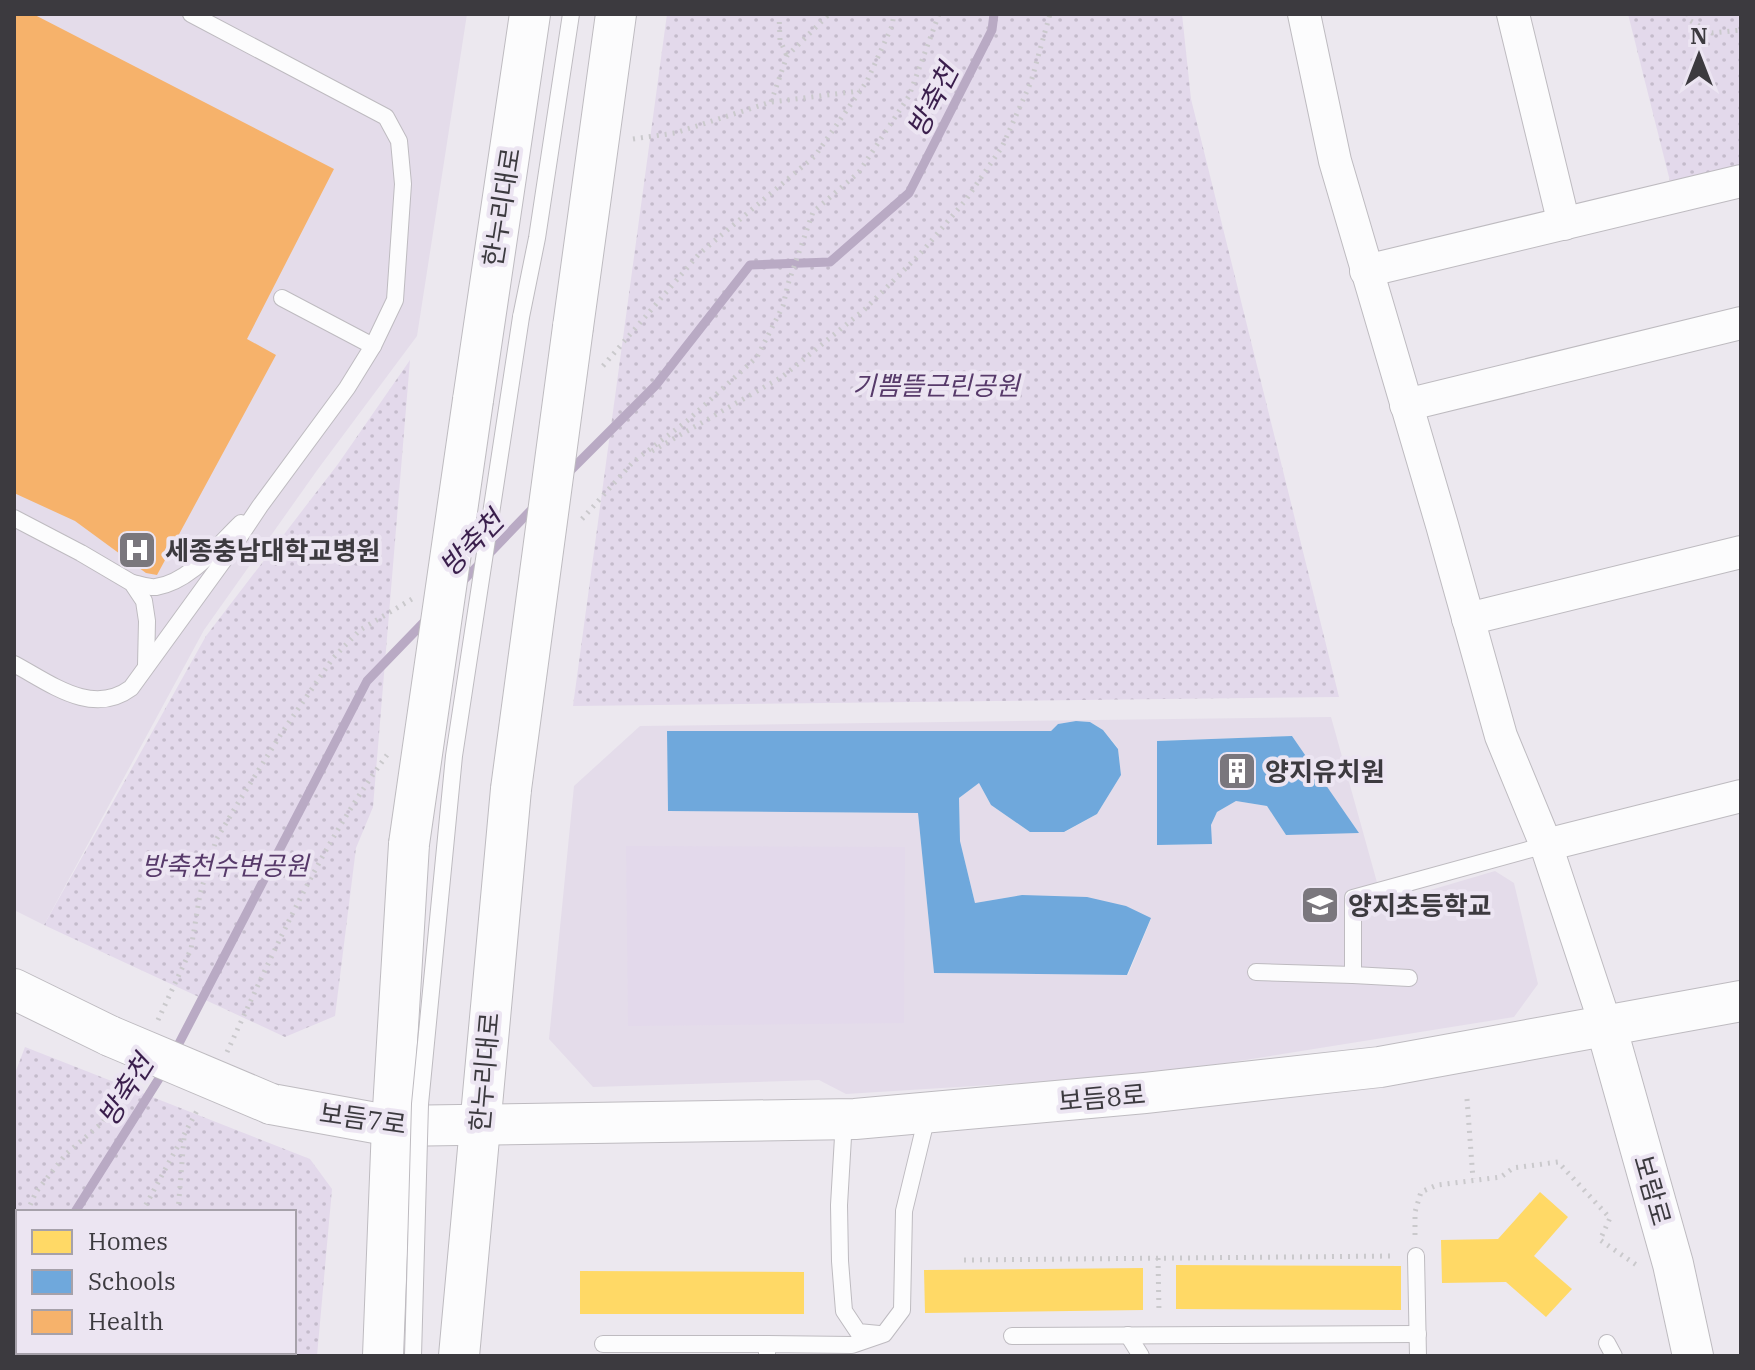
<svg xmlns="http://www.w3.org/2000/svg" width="1755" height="1370" font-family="'IBM Plex Serif','Noto Sans KR',serif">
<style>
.built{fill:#e4dcea;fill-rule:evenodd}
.park{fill:url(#park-dots);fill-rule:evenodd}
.pitch{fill:#e3d9eb}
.homes{fill:#ffd966}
.schools{fill:#6fa8dc}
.health{fill:#f6b26b}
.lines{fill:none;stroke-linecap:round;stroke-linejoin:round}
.stream{stroke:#b9aac4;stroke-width:9}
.service-casing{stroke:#bebbc0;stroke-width:18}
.minor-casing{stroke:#bebbc0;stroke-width:34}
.tertiary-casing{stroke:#bebbc0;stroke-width:42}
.path{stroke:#cac9cc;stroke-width:5;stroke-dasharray:2 6;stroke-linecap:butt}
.service{stroke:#fcfcfd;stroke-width:16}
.minor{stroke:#fcfcfd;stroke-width:32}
.tertiary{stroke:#fcfcfd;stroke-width:40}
.service-bridge-casing{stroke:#bebbc0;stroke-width:18;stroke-linecap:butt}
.tertiary-bridge-casing{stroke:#bebbc0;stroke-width:42;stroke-linecap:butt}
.service-bridge{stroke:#fcfcfd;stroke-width:16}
.tertiary-bridge{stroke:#fcfcfd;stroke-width:40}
.labels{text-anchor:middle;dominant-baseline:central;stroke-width:8;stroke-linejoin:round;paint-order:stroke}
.street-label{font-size:26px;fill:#3c3a3f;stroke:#ece5f2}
.park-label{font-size:26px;font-style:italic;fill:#573a6a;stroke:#ece5f2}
.poi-label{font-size:26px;font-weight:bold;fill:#3c3a3f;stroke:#ece5f2;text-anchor:start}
.water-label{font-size:28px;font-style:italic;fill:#3a1e4c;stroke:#ece5f2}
</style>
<defs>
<pattern id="park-dots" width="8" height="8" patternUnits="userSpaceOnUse" patternTransform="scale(2)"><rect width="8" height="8" fill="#e3d9eb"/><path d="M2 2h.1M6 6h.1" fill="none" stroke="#c4bbcb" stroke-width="1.8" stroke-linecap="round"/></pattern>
</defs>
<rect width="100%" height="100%" fill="#ece8ef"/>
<!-- built -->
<g class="built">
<polygon points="14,14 467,14 417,336 318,469 204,630 44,925 14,910"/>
<path d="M1331 717 1383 904 1495 871 1514 883 1538 984 1514 1017 1151 1075 846 1094 819 1080 593 1087 549 1039 574 786 640 726ZM1076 721 1090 722 1103 730 1118 748 1121 775 1097 814 1065 832H1030L991 805 979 783 959 798 960 841 975 903 1022 895 1151 919 1128 975 934 973 918 813 668 811 667 731H1051L1058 724ZM1292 736 1358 832 1286 835 1267 806 1236 801 1217 812 1211 825V844L1157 845V741Z"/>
</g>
<!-- park -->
<g class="park">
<polygon points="667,14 1182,14 1191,99 1339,697 573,706"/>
<polygon points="1628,14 1741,14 1741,181 1674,197"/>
<polygon points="410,360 373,807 356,848 335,1016 285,1037 44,925 206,636 338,464"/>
<path d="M25 1047 310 1159 332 1189 317 1356H14V1076ZM18 1212H294V1352H18Z"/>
</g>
<!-- pitch -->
<polygon class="pitch" points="626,846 905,847 904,1023 628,1026"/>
<!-- homes -->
<g class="homes">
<polygon points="1540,1192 1568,1217 1534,1256 1572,1289 1546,1317 1506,1282 1442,1283 1441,1240 1498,1239"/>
<polygon points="1176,1265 1401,1266 1401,1310 1176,1309"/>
<polygon points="1143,1268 1143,1310 925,1313 924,1270"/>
<polygon points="580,1271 804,1272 804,1314 580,1314"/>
</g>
<!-- schools -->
<g class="schools">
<polygon points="1076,721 1090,722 1103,730 1118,749 1121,775 1097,814 1064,832 1030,832 991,805 979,783 959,798 960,841 975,903 1022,895 1087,897 1126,906 1151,918 1127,975 934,973 918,813 668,811 667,731 1051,731 1058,724"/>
<polygon points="1292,736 1359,833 1286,835 1267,806 1236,801 1217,812 1211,825 1212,844 1157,845 1157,741"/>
</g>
<!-- health -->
<polygon class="health" points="14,14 33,14 334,169 247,339 276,355 157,575 146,573 75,521 14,493"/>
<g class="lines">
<!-- stream -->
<g class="stream">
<polyline points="568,473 656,385 750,265 830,262 909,193 992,30 994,14"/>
<polyline points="462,582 535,506"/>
<polyline points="174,1053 367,681 427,619"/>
<polyline points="75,1212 165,1069"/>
<polyline points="15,1356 18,1348"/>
</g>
<defs>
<g id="service">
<polyline points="282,298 373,346"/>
<polyline points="521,317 537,238 571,14"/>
<polyline points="14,518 81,553 132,583 144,601 147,621 146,666"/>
<path d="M132 583C139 584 149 588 156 587 190 582 218 545 241 523"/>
<path d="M14 664C50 683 92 717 131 688L226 557 260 506 347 388 373 346 395 300 403 184 399 141 386 117 191 14"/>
<polyline points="1256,972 1353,975 1353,898 1546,845"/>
<polyline points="1353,975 1409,978"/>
<polyline points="844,1120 839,1205 840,1261 844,1311 858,1332 879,1334"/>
<polyline points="1416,1256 1418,1356"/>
<polyline points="1128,1335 1141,1356"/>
<polyline points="1012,1336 1418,1334"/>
<polyline points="1607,1343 1614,1356"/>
<polyline points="603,1344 767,1344"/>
<polyline points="767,1356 767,1344 852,1345 884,1334 902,1310 904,1211 928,1112"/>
</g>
<g id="minor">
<polyline points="1304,14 1335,161 1442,525 1501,736 1546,845 1606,1026"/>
<polyline points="1513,14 1564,224"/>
<polyline points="1366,271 1741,181"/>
<polyline points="1406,405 1741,323"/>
<polyline points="1468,619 1741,552"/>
<polyline points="1546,845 1741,796"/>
</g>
<g id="tertiary">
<polyline points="573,327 616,14"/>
<polyline points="473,400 530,14"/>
<polyline points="14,989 110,1036"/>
<polyline points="1606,1026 1673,1264 1693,1356"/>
<polyline points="271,1104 392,1126 855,1119 1145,1093 1380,1067 1741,1001"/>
<polyline points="383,1356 392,1126 409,844"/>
<polyline points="459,1356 511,789"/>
</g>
</defs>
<!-- service casing -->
<use href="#service" class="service-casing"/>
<!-- minor casing -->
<use href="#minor" class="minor-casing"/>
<!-- tertiary casing -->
<use href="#tertiary" class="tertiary-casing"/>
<!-- path -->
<g class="path">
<polyline points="779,14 780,40 787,56"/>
<polyline points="1688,14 1689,20 1712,33 1741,30"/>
<polyline points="771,102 787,56 829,14"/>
<polyline points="633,139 675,133 771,102 860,91"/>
<polyline points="603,366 699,254 815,156 867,81 892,26 894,14"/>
<polyline points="652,451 782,377 864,310 920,254 965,201 1002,147 1031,82 1050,14"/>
<polyline points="582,519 633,462 687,421 757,357 783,306 788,284 813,212 859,172 909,96 939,14"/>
<polyline points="158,1020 191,949 200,894 216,840 238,803 281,734 333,658 360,630 412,599"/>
<path d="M227 1052C274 951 320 846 387 755"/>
<polyline points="1467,1099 1473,1179"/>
<polyline points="27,1212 36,1192 66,1154 103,1122 128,1079"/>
<polyline points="142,1212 199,1107"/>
<polyline points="178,1212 184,1137"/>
<polyline points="1415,1235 1415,1212 1421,1192 1437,1185 1501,1177 1513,1168 1558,1162 1610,1218 1600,1240 1638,1266"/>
<polyline points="14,1239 18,1231"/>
<polyline points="1158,1258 1159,1313"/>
<polyline points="964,1260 1395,1256"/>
<polyline points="75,1356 77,1352"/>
<polyline points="145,1356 147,1352"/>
</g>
<!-- service -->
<use href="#service" class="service"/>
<!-- minor -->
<use href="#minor" class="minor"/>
<!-- tertiary -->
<use href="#tertiary" class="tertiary"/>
<defs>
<polyline id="service-bridge" points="413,1356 420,1104 454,756 521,317"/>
<g id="tertiary-bridge">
<polyline points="511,789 573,327"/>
<polyline points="409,844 473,400"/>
<polyline points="110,1036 271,1104"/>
</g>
</defs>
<!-- service-bridge casing -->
<use href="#service-bridge" class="service-bridge-casing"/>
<!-- tertiary-bridge casing -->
<use href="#tertiary-bridge" class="tertiary-bridge-casing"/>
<!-- service-bridge -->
<use href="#service-bridge" class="service-bridge"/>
<!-- tertiary-bridge -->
<use href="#tertiary-bridge" class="tertiary-bridge"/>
</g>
<!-- icons -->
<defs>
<symbol id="hospital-square" viewBox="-11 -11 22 22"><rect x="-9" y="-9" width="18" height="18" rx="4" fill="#7a777d" stroke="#ece5f2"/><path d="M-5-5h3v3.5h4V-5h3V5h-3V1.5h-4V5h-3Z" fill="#fff"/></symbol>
<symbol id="building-square" viewBox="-11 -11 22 22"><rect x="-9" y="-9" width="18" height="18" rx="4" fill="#7a777d" stroke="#ece5f2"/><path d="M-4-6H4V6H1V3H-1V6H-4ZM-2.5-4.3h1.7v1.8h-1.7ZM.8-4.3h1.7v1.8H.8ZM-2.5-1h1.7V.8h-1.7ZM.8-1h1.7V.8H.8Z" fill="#fff"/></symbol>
<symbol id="school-square" viewBox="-11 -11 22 22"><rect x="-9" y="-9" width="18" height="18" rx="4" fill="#7a777d" stroke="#ece5f2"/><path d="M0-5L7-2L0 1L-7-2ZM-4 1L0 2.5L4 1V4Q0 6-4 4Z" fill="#fff"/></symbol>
</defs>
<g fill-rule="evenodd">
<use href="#hospital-square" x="115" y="528" width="44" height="44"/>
<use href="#building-square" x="1215" y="749" width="44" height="44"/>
<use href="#school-square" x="1298" y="883" width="44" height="44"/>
</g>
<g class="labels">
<!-- street labels -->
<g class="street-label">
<text transform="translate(501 207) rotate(-81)">한누리대로</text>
<text transform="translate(484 1072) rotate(-85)">한누리대로</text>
<text transform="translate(1102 1097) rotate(-5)">보듬8로</text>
<text transform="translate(363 1118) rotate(8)">보듬7로</text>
<text transform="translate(1653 1190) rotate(74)">보람로</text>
</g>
<!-- park labels -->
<g class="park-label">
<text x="936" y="385">기쁨뜰근린공원</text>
<text x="225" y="865">방축천수변공원</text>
</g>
<!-- poi labels -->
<g class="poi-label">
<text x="165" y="550">세종충남대학교병원</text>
<text x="1265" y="771">양지유치원</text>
<text x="1348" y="905">양지초등학교</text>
</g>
<!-- water labels -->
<g class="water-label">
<text transform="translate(932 100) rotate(-63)">방축천</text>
<text transform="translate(471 543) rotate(-46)">방축천</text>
<text transform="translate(125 1090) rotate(-58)">방축천</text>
</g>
</g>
<!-- border -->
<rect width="1755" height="1370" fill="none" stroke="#3c3a3f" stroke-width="32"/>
<!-- legend -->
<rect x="16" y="1210" width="280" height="144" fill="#ece5f2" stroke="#a6a1aa" stroke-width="2"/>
<rect x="32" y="1230" width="40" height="24" fill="#ffd966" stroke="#a6a1aa" stroke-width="2"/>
<text x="88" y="1250" font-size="24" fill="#3c3a3f">Homes</text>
<rect x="32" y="1270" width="40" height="24" fill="#6fa8dc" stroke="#a6a1aa" stroke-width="2"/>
<text x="88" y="1290" font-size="24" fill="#3c3a3f">Schools</text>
<rect x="32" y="1310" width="40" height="24" fill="#f6b26b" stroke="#a6a1aa" stroke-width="2"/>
<text x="88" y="1330" font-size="24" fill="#3c3a3f">Health</text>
<!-- north arrow -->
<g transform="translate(1699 56)" stroke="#ece5f2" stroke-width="6" paint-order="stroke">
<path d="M0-6L14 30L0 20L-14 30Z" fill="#3c3a3f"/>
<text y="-12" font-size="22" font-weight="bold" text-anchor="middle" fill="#3c3a3f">N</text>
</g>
</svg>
